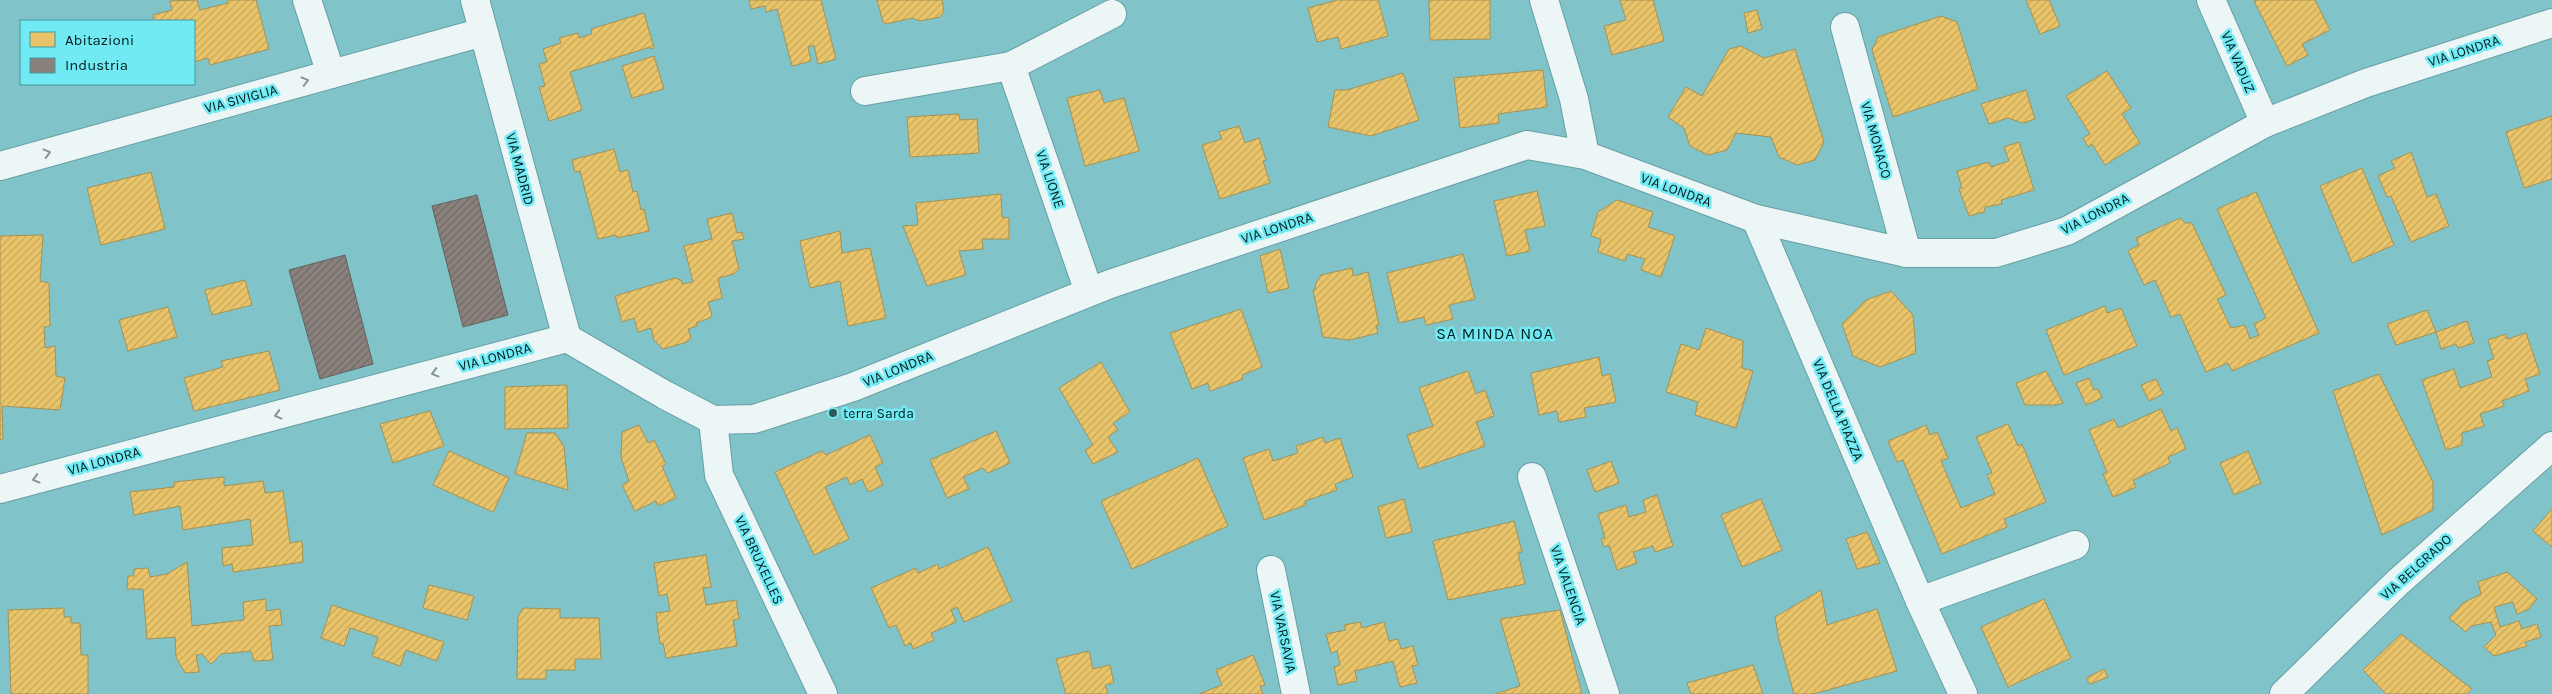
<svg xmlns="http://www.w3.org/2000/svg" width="2552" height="694" font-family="Karla,sans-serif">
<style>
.homes{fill:url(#homes-hatch);stroke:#a49254}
.industry{fill:url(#industry-hatch);stroke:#626360}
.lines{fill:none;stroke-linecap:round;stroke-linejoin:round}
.minor-casing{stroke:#669fa3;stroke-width:30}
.minor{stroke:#ecf6f7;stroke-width:28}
.oneway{stroke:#839496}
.poi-dot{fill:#2f575a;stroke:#71eaf3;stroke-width:2}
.labels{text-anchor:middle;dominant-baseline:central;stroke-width:5;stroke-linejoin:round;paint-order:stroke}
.street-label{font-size:14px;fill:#031d1f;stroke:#71eaf3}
.poi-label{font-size:14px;fill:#031d1f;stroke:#71eaf3;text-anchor:start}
.quarter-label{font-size:16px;letter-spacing:1px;fill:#031d1f;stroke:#71eaf3}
</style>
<defs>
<pattern id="homes-hatch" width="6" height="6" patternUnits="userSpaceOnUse" patternTransform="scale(1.25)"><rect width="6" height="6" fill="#e9c46a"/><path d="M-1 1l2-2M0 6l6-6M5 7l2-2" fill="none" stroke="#c6a85b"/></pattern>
<pattern id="industry-hatch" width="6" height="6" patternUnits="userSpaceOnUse" patternTransform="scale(1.25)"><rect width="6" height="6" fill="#8a817c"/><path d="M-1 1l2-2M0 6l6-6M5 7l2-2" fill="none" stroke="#6f6965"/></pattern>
</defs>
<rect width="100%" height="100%" fill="#80c3c8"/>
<!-- homes -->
<g class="homes">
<polygon points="197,0 200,10 228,3 227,0 256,0 269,49 210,65 208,58 194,62 194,21 154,21 153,15 172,10 170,1"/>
<polygon points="749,0 821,0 836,59 818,64 814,45 808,47 811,61 792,66 777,9 766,12 765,6 751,9"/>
<polygon points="877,0 942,0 944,12 940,17 920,21 912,18 886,24 883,22"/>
<polygon points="1338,0 1378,0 1388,36 1341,49 1338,37 1317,42 1308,8"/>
<polygon points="1429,0 1490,0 1490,39 1430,40"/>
<polygon points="1620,0 1653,0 1664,41 1612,55 1604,26 1626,20"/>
<polygon points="2026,0 2049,0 2060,26 2040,34"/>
<polygon points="2257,0 2315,0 2330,30 2302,44 2308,55 2287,66 2254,1"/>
<polygon points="1757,10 1762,29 1748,33 1744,13"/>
<polygon points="644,13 654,48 650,49 650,47 570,72 582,110 549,121 539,87 545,86 539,64 547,62 543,49 561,43 559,38 578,33 579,38 592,34 591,29"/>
<polygon points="1941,16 1957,22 1978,89 1893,117 1872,50 1878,37"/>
<polygon points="1741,46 1764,58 1795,49 1824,142 1815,160 1797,165 1779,157 1771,137 1736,133 1727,150 1708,155 1690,146 1684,128 1668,117 1686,87 1702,96 1729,49"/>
<polygon points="654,56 664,89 632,98 622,66"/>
<polygon points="1543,70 1547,107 1498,114 1499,123 1460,128 1454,78"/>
<polygon points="2107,71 2131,108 2122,114 2140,143 2105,165 2092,144 2088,147 2083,138 2090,134 2066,96"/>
<polygon points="1403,73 1419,120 1371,136 1328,127 1335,90 1347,90"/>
<polygon points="1100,90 1104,103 1124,98 1139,151 1085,166 1067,98"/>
<polygon points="2026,90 2035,119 2023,123 2008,118 1989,124 1981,104"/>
<polygon points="959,114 960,120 977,119 979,153 910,157 907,117"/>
<polygon points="2552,116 2552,179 2524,188 2506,132"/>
<polygon points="1239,126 1245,143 1259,138 1266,160 1263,161 1270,183 1220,199 1202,145 1222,139 1219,132"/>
<polygon points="2019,142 2034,190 2001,200 2002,204 1985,207 1984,212 1969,216 1959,189 1962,188 1957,171 1989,162 1991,167 2009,161 2004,147"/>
<polygon points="614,149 620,172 628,170 633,192 637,191 641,210 644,209 649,231 617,238 616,235 598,239 580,171 575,172 572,160"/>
<polygon points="2411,152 2427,197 2436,194 2449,226 2411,242 2391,196 2387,197 2378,176 2395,168 2391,161"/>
<polygon points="2362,168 2394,245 2352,263 2320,186"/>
<polygon points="151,172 165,229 101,245 87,188"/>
<polygon points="1537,191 1545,226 1525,230 1530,251 1507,256 1494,201"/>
<polygon points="2256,192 2319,333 2232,371 2228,363 2206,372 2180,314 2171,317 2155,280 2144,285 2128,251 2139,245 2136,238 2180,218 2185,223 2192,223 2226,295 2217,299 2231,328 2245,325 2250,339 2259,335 2254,324 2266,318 2217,209"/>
<polygon points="1001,194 1002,217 1009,218 1009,239 982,239 983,249 959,251 966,275 927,286 903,226 918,225 916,203"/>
<polygon points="1617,200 1653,212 1648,227 1675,236 1661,277 1641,270 1645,259 1627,254 1625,261 1598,252 1601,239 1591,236 1598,212"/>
<polygon points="732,213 737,233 742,232 744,239 732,241 739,269 734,274 718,278 722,298 708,302 712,315 710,318 696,323 697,326 688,329 691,338 687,342 663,349 654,340 651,328 638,332 634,318 622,322 615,296 675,278 681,280 682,284 693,282 684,246 712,239 707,219"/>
<polygon points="840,231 842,253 870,248 886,318 848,326 840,281 810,288 800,241"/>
<polygon points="43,235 40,281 49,283 50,326 44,327 45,348 55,346 56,376 65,378 60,410 2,406 3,439 0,440 0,236"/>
<polygon points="1280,249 1289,288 1268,293 1260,256"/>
<polygon points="1463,254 1475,299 1449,305 1453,319 1426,325 1424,317 1399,323 1387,273"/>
<polygon points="1352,268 1353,276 1368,272 1379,325 1376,325 1378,333 1350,340 1323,337 1313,290 1316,289 1315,285 1321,275"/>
<polygon points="245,280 252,305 212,315 205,290"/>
<polygon points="1891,291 1913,315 1916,353 1880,367 1853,356 1842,324 1866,300"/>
<polygon points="2105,306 2107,313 2121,308 2137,346 2064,375 2046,330"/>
<polygon points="168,307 177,337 128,351 119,320"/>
<polygon points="1241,309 1262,367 1242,375 1243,379 1210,391 1208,383 1192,389 1170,333"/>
<polygon points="2427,310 2436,332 2396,345 2387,324"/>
<polygon points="2467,321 2474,343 2458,348 2456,344 2441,349 2436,332"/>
<polygon points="1706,328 1743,341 1742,368 1753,371 1736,428 1695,415 1698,402 1666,392 1681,344 1699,350"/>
<polygon points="2526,333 2540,374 2525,379 2529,391 2502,401 2504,406 2480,414 2484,426 2462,433 2462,445 2446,450 2422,380 2454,369 2460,388 2492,377 2487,361 2494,359 2488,340 2506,334 2507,339"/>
<polygon points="269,351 280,390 194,411 184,378 223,367 221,361"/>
<polygon points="1599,357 1602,376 1610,374 1616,402 1584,408 1586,417 1559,422 1557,411 1539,415 1531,373"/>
<polygon points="1101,362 1130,412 1113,423 1118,430 1108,437 1118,452 1093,464 1085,450 1093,445 1059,388"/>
<polygon points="1468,371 1476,394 1485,390 1494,416 1476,422 1485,446 1419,469 1407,435 1433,426 1419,388"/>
<polygon points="2046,371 2063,403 2056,405 2025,405 2016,383"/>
<polygon points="2379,374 2433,482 2433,510 2382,535 2333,391"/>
<polygon points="2089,378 2094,390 2098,389 2102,398 2086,405 2076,383"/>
<polygon points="2156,379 2163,394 2149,401 2141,385"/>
<polygon points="567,385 568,428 505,429 505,387"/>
<polygon points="2161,409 2171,431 2177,428 2186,449 2168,457 2170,463 2133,480 2136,487 2113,497 2103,474 2107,472 2089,430 2114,419 2118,428"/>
<polygon points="430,411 444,446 393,463 380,424"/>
<polygon points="2008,424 2018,446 2022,444 2046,502 2004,519 2007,527 1942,554 1903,460 1897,462 1888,441 1926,425 1930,435 1937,432 1948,458 1941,461 1961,508 1995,494 1987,475 1992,473 1976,437"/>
<polygon points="639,425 648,443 654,440 666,464 662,466 676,498 658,506 656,501 635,511 622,485 629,481 621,457 622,432"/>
<polygon points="996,431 1010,463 988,473 983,468 963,477 969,489 947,498 930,460"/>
<polygon points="527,433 555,433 564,447 568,490 515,474"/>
<polygon points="870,435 883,463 875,467 883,485 868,492 862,479 850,485 847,477 825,487 849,539 814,555 775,472 822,451 826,455"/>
<polygon points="1323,437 1325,443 1340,438 1353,477 1335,484 1337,490 1305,501 1306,505 1264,520 1243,458 1269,449 1273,461 1298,453 1296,446"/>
<polygon points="449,451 509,478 493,512 433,485"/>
<polygon points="2248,451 2261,483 2234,495 2220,463"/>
<polygon points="1198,458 1228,526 1132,569 1101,501"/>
<polygon points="1611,461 1619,483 1595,492 1587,470"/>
<polygon points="224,477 224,486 263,481 265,493 283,491 290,543 302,541 303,562 233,572 232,564 223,566 222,548 253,545 250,519 183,530 180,506 134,515 130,492 174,487 174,482"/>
<polygon points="1657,495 1673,546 1655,552 1653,546 1633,552 1637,563 1617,570 1609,545 1604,547 1601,539 1605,538 1598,514 1626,505 1629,517 1646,512 1643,500"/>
<polygon points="1404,499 1412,532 1386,538 1378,507"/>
<polygon points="1761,499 1782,550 1742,567 1721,515"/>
<polygon points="2552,509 2552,547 2533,531"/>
<polygon points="1514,521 1522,552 1518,553 1525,584 1448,600 1433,541"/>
<polygon points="1867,532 1880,563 1857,569 1846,539"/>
<polygon points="988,547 1012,601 964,622 957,607 951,610 956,622 931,633 934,640 913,649 911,643 905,646 896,625 889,628 871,588 916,568 918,573 938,564 939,569"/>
<polygon points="706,555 711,587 703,588 706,605 736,600 739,619 733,620 737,646 666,658 663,643 660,644 656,613 670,611 667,594 659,596 654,563"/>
<polygon points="187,562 192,626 244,620 243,602 266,599 266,611 280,609 282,625 269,626 273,660 254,661 251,651 221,654 211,664 202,654 196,655 199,672 185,673 176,657 175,637 147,639 143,589 127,589 128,576 134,576 134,569 148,568 150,577 167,574"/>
<polygon points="2507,572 2537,599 2529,609 2517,614 2513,602 2494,607 2500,627 2519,621 2522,629 2537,624 2541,637 2525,642 2527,646 2494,656 2484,647 2496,635 2491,622 2471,626 2466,632 2449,618 2463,603 2481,594 2478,582"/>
<polygon points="429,585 474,596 467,620 423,608"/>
<polygon points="1821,590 1827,625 1877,609 1897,671 1813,694 1794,694 1779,640 1775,617"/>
<polygon points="2044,599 2071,658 2008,687 1981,627"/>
<polygon points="332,605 444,642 437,661 406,650 400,666 372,656 378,637 350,628 344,646 321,638"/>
<polygon points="64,608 64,617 71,617 71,623 80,623 81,655 88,655 88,694 11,694 8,610"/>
<polygon points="523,608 560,609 560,618 599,618 601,659 575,659 575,670 546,670 546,679 517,679 518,617"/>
<polygon points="1560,610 1582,694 1495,694 1520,686 1500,619"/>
<polygon points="1360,622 1362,628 1384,622 1389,641 1398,639 1401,649 1413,646 1418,665 1412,666 1417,683 1400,687 1393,661 1355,671 1357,681 1338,685 1334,667 1340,665 1337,651 1331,653 1326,634 1346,630 1344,625"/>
<polygon points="2401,634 2472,689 2467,694 2386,694 2363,670"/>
<polygon points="1089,651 1093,669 1110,665 1114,683 1105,685 1108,694 1066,694 1056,659"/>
<polygon points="1253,655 1265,685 1260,686 1263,694 1199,694 1222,685 1216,670"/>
<polygon points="1753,665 1763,694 1691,694 1687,683"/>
<polygon points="2104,669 2108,677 2090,684 2086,678"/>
</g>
<!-- industry -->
<g class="industry">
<polygon points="477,195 508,315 463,327 432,206"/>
<polygon points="345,255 373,364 320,379 289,270"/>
</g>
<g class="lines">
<defs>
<g id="minor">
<polyline points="307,0 331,74"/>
<polyline points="475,0 567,338"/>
<polyline points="1544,0 1574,99 1585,155"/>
<polyline points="2211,0 2265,123"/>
<polyline points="1845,27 1907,253"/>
<polyline points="1011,66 1089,292"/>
<polyline points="865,91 1011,66 1112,14"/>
<polyline points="0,166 483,32"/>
<polyline points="1756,219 1920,601 1963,694"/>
<polyline points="713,420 719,475 823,694"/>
<polyline points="1532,477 1605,694"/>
<polyline points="0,489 567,338 665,395 713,420 754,419 853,387 1110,284 1527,145 1585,155 1756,219 1907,253 1996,253 2067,231 2265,123 2366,83 2552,23"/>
<polyline points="1271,570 1296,694"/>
<polyline points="1920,601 2075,545"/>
<polyline points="2284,694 2397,583 2552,446"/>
</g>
</defs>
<!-- minor casing -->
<use href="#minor" class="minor-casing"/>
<!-- minor -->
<use href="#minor" class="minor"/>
</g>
<!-- one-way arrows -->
<defs><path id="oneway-chevron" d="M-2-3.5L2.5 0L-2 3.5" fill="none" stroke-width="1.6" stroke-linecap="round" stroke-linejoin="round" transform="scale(1.25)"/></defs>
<g class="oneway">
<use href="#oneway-chevron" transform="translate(305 81) rotate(-15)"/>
<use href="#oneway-chevron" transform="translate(47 153) rotate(-15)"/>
<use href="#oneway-chevron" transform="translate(435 373) rotate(165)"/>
<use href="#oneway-chevron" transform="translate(278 415) rotate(165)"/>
<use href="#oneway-chevron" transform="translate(36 479) rotate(165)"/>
</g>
<!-- markers -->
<circle class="poi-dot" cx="833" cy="413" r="5"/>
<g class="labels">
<!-- street labels -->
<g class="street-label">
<text transform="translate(2464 51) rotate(-18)">VIA LONDRA</text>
<text transform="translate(2238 62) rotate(67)">VIA VADUZ</text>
<text transform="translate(241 99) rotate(-15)">VIA SIVIGLIA</text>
<text transform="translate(1876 140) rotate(74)">VIA MONACO</text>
<text transform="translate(520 169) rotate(75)">VIA MADRID</text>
<text transform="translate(1050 179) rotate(71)">VIA LIONE</text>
<text transform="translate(1676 190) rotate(20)">VIA LONDRA</text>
<text transform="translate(2095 214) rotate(-27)">VIA LONDRA</text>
<text transform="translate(1277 228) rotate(-18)">VIA LONDRA</text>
<text transform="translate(495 357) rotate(-15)">VIA LONDRA</text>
<text transform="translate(898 369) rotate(-22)">VIA LONDRA</text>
<text transform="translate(1838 410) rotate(67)">VIA DELLA PIAZZA</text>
<text transform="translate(104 461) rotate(-15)">VIA LONDRA</text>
<text transform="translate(759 560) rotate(65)">VIA BRUXELLES</text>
<text transform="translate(2416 567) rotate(-42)">VIA BELGRADO</text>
<text transform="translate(1568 585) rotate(71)">VIA VALENCIA</text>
<text transform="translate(1283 632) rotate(78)">VIA VARSAVIA</text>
</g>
<!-- poi labels -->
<g class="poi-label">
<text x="843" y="413">terra Sarda</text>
</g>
<!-- quarter labels -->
<g class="quarter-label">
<text x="1495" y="333">SA MINDA NOA</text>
</g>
</g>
<!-- legend -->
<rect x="20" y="20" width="175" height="65" fill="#71eaf3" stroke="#45989e"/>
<rect x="30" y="32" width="25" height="15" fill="#e9c46a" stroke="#45989e"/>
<text x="65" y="45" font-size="15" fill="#031d1f">Abitazioni</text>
<rect x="30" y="58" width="25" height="15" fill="#8a817c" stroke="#45989e"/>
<text x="65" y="70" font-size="15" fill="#031d1f">Industria</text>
</svg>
